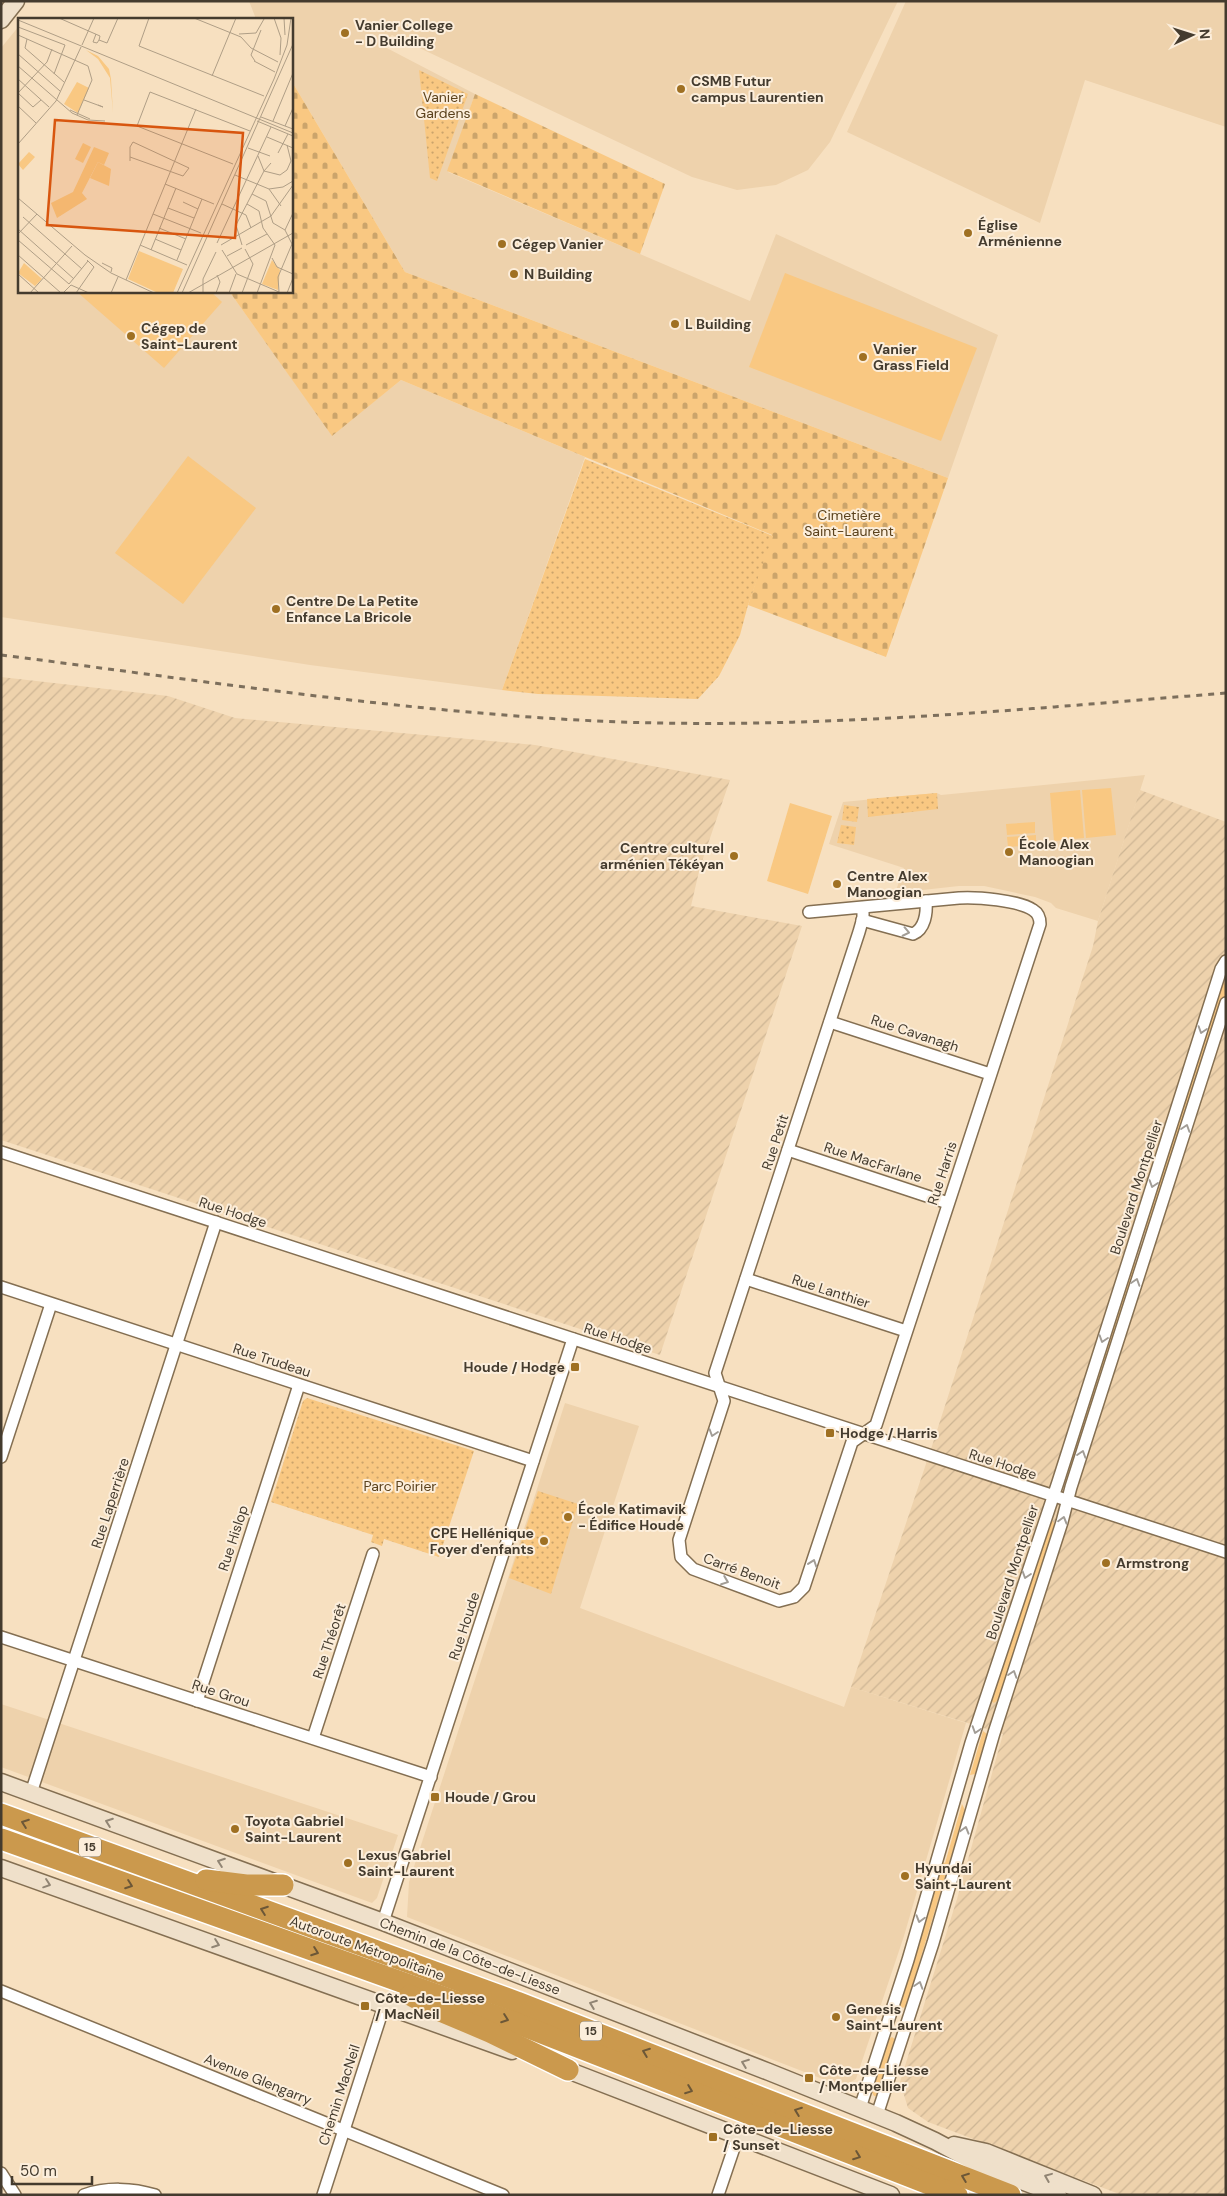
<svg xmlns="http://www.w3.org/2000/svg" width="1227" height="2196" font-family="'DM Sans',sans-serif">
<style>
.built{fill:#eed2ac}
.industrial{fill:url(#industrial-furrows)}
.grass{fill:#f9c882}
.cemetery{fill:url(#cemetery-stones)}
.park{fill:url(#park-dots)}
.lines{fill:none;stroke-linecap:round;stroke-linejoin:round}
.street-casing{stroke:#846f52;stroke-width:14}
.secondary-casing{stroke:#846f52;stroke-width:19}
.highway-casing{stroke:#fff;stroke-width:24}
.street{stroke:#fff;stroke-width:11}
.secondary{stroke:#efe0ca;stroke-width:16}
.highway{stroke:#cb994d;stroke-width:21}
.rail{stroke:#7d6f5c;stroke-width:3;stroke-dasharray:6 6;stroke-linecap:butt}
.oneway{stroke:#a29d96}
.oneway2{stroke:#918574}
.oneway3{stroke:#6c5737}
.poi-dot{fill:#9f7022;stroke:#fceedb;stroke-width:2}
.labels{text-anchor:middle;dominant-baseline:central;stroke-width:4;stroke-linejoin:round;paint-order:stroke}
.shield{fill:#fceedb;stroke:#7b7162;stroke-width:1}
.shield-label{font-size:12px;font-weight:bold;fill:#443b2e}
.poi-label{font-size:14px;font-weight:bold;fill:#443b2e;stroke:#fceedb;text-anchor:start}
.park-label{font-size:14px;fill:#5b421d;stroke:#fceedb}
.street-label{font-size:14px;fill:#443b2e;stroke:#fceedb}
.inset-road{fill:none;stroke:#af9e86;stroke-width:1}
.view{fill:#d8560f;fill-opacity:0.15;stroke:#d8560f;stroke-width:2.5}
.inset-edge{fill:none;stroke:#443b2e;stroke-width:2.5}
</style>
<defs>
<pattern id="industrial-furrows" width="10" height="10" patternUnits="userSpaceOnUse" patternTransform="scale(1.25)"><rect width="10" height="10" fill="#eed2ac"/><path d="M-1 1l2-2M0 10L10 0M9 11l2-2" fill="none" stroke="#cdb594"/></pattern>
<pattern id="cemetery-stones" width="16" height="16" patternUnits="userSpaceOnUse" patternTransform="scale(1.25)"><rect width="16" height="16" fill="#f9c882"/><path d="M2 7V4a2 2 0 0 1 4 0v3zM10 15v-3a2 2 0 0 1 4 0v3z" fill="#cba46b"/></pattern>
<pattern id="park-dots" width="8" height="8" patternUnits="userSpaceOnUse" patternTransform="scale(1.25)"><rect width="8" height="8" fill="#f9c882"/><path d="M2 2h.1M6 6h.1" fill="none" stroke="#cba46b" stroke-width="1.8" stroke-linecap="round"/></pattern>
</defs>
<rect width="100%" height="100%" fill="#f7e0c0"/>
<!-- built -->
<g class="built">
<polygon points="249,1 898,1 830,142 808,170 776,185 737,190 692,177 392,35 381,45 475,94 448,172 750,301 776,234 998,335 948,478 405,272 291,80 291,19 256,19"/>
<polygon points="906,1 1226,1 1226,127 1085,80 1040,223 847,132"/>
<polygon points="19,26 19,291 229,291 332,435 401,380 585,457 502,690 310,665 1,617 1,48"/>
<polygon points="1145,775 1098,921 1056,908 1051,903 1035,897 984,886 959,886 895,893 904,868 829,844 843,802 937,793 941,795"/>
<polygon points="565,1403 639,1426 580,1608 844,1707 851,1687 966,1723 904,1936 856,2079 847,2084 838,2085 407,1917 409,1882"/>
<polygon points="1,1704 398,1835 377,1898 372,1903 1,1767"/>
</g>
<!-- industrial -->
<g class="industrial">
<polygon points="1,677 168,696 235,718 535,745 730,780 700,867 691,906 802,926 660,1355 1,1140"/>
<polygon points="1140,790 1226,822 1226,2195 1122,2195 928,2122 908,2108 900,2082 957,1899 1003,1734 851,1687 933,1443 1093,946 1098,921"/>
</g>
<!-- grass -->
<g class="grass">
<polygon points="785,273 977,348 941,441 749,367"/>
<polygon points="76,291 210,291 222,302 164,368"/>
<polygon points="188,456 256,508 183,604 115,553"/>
<polygon points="1111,788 1116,835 1086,838 1082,790"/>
<polygon points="1080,790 1084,838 1054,841 1050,793"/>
<polygon points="790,803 832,816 808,894 767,881"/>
<polygon points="1035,822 1035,833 1007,835 1006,824"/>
<polygon points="1036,835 1036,845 1008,847 1007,837"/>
<polygon points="1224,977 1226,993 1155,1213 1152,1212 1145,1233 1141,1232"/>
<polygon points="1132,1261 1136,1263 1133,1274 1135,1275 1097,1383 1100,1384 1067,1483 1062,1483"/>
<polygon points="1053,1521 1055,1528 998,1700 994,1703 991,1701 1050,1522"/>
<polygon points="983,1731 987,1734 975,1774 970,1775"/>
<polygon points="962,1804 965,1810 906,2007 901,2008 900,2005 942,1862 945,1863"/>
<polygon points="892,2037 896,2040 879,2092 876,2096 874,2096 871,2091 889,2039"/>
</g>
<!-- cemetery -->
<g class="cemetery">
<polygon points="291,80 405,272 948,478 886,657 748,605 772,535 401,380 332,436 229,291 291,291"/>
<polygon points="475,94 665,184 640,254 447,171"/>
</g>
<!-- park -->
<g class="park">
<polygon points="419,70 468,94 437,181 430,178"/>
<polygon points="585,459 773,536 748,605 740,635 719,676 698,699 538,694 502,690"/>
<polygon points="937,793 938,809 868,817 867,799"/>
<polygon points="844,805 859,807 857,822 842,820"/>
<polygon points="841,825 856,827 854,845 837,843"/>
<polygon points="307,1398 474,1451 439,1557 384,1539 382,1546 371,1542 373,1535 271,1502 303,1401"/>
<polygon points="538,1491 578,1504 551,1594 509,1578"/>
</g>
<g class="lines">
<defs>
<g id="street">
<path d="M809 912 959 898C977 897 1018 900 1033 910 1038 913 1040 918 1040 924L876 1425 852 1442 804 1587 794 1597 779 1601 693 1569 681 1557 679 1540 724 1401 715 1373 859 932 863 918V907"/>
<path d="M862 920 913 934C925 929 927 913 926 901"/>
<polyline points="830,1022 990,1074"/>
<polyline points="788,1150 948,1203"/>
<polyline points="1,1152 1226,1552"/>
<polyline points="746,1279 906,1331"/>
<polyline points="1,1287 533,1461"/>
<polyline points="1,1457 51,1304"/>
<polyline points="1,1637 431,1777"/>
<polyline points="197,1701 299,1385"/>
<polyline points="313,1738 373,1554"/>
<polyline points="31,1793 216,1222"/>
<polyline points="383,1922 573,1339"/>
<polyline points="1,1991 503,2195"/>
<polyline points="860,2108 908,1960 971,1743 1058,1482 1221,969 1226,961"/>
<polyline points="877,2115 933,1943 994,1733 1062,1522 1071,1487 1226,1003"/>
<polyline points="1,2173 15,2195"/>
<path d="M84 2195C106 2187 133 2188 155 2195"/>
<polyline points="323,2195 384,2006"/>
<polyline points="718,2195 738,2136"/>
</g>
<g id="secondary">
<polyline points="1,20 16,1"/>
<polyline points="1,1782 383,1922 769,2072 896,2123 935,2141 980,2165 1058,2195"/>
<polyline points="1,1868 512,2051"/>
<polyline points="557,2066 891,2195"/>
<polyline points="954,2145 986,2152 1093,2195"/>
</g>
<g id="highway">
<polyline points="1,1814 517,2002 1010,2195"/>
<polyline points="1,1839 516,2023 957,2195"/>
<polyline points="206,1880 246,1885 283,1885"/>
<polyline points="410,1995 438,2010 490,2032 568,2070"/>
</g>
</defs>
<!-- street casing -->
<use href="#street" class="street-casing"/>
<!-- secondary casing -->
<use href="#secondary" class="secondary-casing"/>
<!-- highway casing -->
<use href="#highway" class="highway-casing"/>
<!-- street -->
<use href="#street" class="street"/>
<!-- secondary -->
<use href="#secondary" class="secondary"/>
<!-- highway -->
<use href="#highway" class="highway"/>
<!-- rail -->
<path class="rail" d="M1 655C207 681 414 714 621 722 823 729 1025 709 1226 693"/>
</g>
<!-- one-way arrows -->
<defs><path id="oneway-chevron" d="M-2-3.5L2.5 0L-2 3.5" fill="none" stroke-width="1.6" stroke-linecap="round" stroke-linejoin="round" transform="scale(1.25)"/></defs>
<g class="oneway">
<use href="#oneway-chevron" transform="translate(906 932) rotate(12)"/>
<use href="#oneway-chevron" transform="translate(1202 1030) rotate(108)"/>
<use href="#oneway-chevron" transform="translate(1186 1128) rotate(-72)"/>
<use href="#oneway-chevron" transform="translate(1153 1184) rotate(108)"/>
<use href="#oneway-chevron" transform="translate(1136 1282) rotate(-72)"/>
<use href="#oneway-chevron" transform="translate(1103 1339) rotate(108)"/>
<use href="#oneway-chevron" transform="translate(713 1433) rotate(108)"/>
<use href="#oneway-chevron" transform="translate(1082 1454) rotate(-72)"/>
<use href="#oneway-chevron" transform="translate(1063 1520) rotate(-74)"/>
<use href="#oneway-chevron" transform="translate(813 1563) rotate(-71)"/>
<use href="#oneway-chevron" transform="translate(1026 1575) rotate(108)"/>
<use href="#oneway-chevron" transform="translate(725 1581) rotate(21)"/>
<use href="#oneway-chevron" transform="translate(1013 1674) rotate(-72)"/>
<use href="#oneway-chevron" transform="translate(976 1730) rotate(108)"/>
<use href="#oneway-chevron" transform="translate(965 1830) rotate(-74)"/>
<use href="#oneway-chevron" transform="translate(920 1919) rotate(106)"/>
<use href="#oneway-chevron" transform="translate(919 1985) rotate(-72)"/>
</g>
<g class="oneway2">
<use href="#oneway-chevron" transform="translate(109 1822) rotate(-160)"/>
<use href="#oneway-chevron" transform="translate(221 1862) rotate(-160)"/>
<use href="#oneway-chevron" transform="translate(47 1884) rotate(19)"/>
<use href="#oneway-chevron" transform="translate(216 1944) rotate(20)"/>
<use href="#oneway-chevron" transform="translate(593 2004) rotate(-159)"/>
<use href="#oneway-chevron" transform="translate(745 2063) rotate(-159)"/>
<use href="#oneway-chevron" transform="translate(1048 2177) rotate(-158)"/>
</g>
<g class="oneway3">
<use href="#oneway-chevron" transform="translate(25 1823) rotate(-160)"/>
<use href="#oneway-chevron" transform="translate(129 1885) rotate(20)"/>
<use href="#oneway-chevron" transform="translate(264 1910) rotate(-160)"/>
<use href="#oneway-chevron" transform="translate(315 1952) rotate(20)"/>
<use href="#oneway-chevron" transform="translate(505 2019) rotate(20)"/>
<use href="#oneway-chevron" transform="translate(646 2052) rotate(-159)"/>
<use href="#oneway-chevron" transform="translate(689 2090) rotate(21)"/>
<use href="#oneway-chevron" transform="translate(798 2111) rotate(-159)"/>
<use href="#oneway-chevron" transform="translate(857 2156) rotate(21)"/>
<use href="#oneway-chevron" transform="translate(965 2177) rotate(-159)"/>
</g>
<!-- markers -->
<g class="poi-dot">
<circle cx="345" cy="33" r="5"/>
<circle cx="681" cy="89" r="5"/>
<circle cx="968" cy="233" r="5"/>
<circle cx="502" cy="244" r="5"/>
<circle cx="514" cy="274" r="5"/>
<circle cx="675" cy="324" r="5"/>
<circle cx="131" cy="336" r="5"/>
<circle cx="863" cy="357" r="5"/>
<circle cx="276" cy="609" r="5"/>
<circle cx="1009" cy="852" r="5"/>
<circle cx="734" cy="856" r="5"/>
<circle cx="837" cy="884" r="5"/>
<rect x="570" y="1362" width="10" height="10" rx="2.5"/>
<rect x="825" y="1428" width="10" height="10" rx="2.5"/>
<circle cx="568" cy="1517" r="5"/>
<circle cx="544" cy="1541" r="5"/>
<circle cx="1106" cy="1563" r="5"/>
<rect x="430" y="1792" width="10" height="10" rx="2.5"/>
<circle cx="235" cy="1829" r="5"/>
<circle cx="348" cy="1863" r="5"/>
<circle cx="905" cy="1876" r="5"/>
<rect x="360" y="2001" width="10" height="10" rx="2.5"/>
<circle cx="836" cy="2017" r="5"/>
<rect x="804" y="2073" width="10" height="10" rx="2.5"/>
<rect x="708" y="2132" width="10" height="10" rx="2.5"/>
</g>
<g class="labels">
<!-- shield labels -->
<g class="shield">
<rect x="79" y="1837.5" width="22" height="19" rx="4"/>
<rect x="580" y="2021.5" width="22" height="19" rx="4"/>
</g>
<g class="shield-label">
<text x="90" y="1847">15</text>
<text x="591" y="2031">15</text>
</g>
<!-- poi labels -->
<g class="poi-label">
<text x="355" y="25">Vanier College<tspan x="355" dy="16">- D Building</tspan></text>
<text x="691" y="81">CSMB Futur<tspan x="691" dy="16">campus Laurentien</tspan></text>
<text x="978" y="225">Église<tspan x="978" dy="16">Arménienne</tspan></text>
<text x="512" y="244">Cégep Vanier</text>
<text x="524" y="274">N Building</text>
<text x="685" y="324">L Building</text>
<text x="141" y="328">Cégep de<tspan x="141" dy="16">Saint-Laurent</tspan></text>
<text x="873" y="349">Vanier<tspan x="873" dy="16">Grass Field</tspan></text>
<text x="286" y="601">Centre De La Petite<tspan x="286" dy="16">Enfance La Bricole</tspan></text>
<text x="1019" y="844">École Alex<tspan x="1019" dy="16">Manoogian</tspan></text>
<text x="724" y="848" text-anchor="end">Centre culturel<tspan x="724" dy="16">arménien Tékéyan</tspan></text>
<text x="847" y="876">Centre Alex<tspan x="847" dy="16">Manoogian</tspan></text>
<text x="565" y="1367" text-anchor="end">Houde / Hodge</text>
<text x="840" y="1433">Hodge / Harris</text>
<text x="578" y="1509">École Katimavik<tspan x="578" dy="16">- Édifice Houde</tspan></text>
<text x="534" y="1533" text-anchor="end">CPE Hellénique<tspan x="534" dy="16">Foyer d'enfants</tspan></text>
<text x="1116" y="1563">Armstrong</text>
<text x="445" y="1797">Houde / Grou</text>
<text x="245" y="1821">Toyota Gabriel<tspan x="245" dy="16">Saint-Laurent</tspan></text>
<text x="358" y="1855">Lexus Gabriel<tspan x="358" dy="16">Saint-Laurent</tspan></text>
<text x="915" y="1868">Hyundai<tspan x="915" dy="16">Saint-Laurent</tspan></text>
<text x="375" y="1998">Côte-de-Liesse<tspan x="375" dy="16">/ MacNeil</tspan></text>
<text x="846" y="2009">Genesis<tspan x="846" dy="16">Saint-Laurent</tspan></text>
<text x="819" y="2070">Côte-de-Liesse<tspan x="819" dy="16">/ Montpellier</tspan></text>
<text x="723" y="2129">Côte-de-Liesse<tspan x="723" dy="16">/ Sunset</tspan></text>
</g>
<!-- park labels -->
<g class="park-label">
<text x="443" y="97">Vanier<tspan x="443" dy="16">Gardens</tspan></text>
<text x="849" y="515">Cimetière<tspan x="849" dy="16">Saint-Laurent</tspan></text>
<text x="400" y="1486">Parc Poirier</text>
</g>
<!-- street labels -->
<g class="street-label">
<text transform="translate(915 1033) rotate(18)">Rue Cavanagh</text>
<text transform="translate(775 1142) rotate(-72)">Rue Petit</text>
<text transform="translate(873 1162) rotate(18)">Rue MacFarlane</text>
<text transform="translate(942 1173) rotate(-72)">Rue Harris</text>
<text transform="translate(1136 1187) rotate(-72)">Boulevard Montpellier</text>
<text transform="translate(233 1212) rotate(18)">Rue Hodge</text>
<text transform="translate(831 1291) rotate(18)">Rue Lanthier</text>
<text transform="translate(618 1338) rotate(18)">Rue Hodge</text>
<text transform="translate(272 1360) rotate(18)">Rue Trudeau</text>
<text transform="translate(1003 1464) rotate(18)">Rue Hodge</text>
<text transform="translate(110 1503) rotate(-72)">Rue Laperrière</text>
<text transform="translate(233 1538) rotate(-72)">Rue Hislop</text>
<text transform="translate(742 1571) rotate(20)">Carré Benoit</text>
<text transform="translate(1012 1572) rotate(-72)">Boulevard Montpellier</text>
<text transform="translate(464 1626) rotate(-72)">Rue Houde</text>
<text transform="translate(329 1641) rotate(-72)">Rue Théorêt</text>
<text transform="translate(221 1693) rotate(18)">Rue Grou</text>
<text transform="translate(367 1948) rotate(20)">Autoroute Métropolitaine</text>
<text transform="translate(470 1956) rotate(21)">Chemin de la Côte-de-Liesse</text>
<text transform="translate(258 2079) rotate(22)">Avenue Glengarry</text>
<text transform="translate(339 2095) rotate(-72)">Chemin MacNeil</text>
</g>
</g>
<!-- overview -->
<g transform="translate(18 18)">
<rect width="275" height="275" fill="#f7e0c0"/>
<path d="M65 125 73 129 65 145 57 141ZM11 134 17 139 5 152 0 146Z" fill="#f9c882"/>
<path d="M68 32 80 38 91 51 93 61 95 95 92 60 80 41Z" fill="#f9c882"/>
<path d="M76 129 91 135 86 147 80 144 64 175 69 181 39 200 33 185 55 174ZM121 233 165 251 155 275H140L110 261Z" fill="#f9c882"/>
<path d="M59 64 71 70 60 95 46 86ZM80 144 93 151 91 168 72 160ZM254 242 262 252 260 272 244 266ZM6 245 24 261 17 268 0 255Z" fill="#f9c882"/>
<path class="inset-road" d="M41 0 82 18 81 22 89 25 100 0M131 0 121 28 246 78M176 0 223 19 233 30 260 44M256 0 263 20 262 37M266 0 267 17M0 2 275 115M0 9 47 27 36 56M78 16 75 24 79 25 81 22M221 16 238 15 246 1M0 17 70 48 74 62 59 97M9 21 7 30 46 64M64 27 76 0M0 36 42 73M236 43 257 54M237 43 233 37 243 12M0 48 54 95 70 102 87 103M194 58 218 0M0 61 31 89M0 75 29 44 34 31M0 75 15 89 23 82M66 82 85 89 80 87M0 88 18 105M52 92 72 101M243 99 275 111M239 103 275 118M255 103 275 55M267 108 275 90M249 119 275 130M0 126 38 83 63 29M230 130 252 138M260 135 270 116M240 138 246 153 262 157 269 152 273 143 269 127M112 139 165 158 171 150 115 124 112 129V143M215 146 119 108 132 74 232 113M217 157 251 171 263 188M147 166 196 186M251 171 265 169 275 163M234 176 248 183 255 205 267 212M0 180 67 237 93 255 136 275M165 184 180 191M204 186 228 197 233 210M229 186 241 193 245 210 257 227 239 275M150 190 176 200M135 196 183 215M5 199 64 251M141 210 168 221M0 211 56 261M0 216 19 196M137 221 163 232M0 222 51 266 70 243M199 225 253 109M122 227 169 247M203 227 253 198 275 167M224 227 218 207 246 153 253 145M228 227 249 216M133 232 158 170M204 232 219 256 261 274M0 237 43 275M209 238 224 230M254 240 259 249 275 256M159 242 184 181M84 245 94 250 93 254M0 256 21 275M108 262 178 91M261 274 260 259 274 226 267 212 275 195M12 275 54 228M45 275 53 267 71 275M58 275 76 249 69 242M93 275 100 259M159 275 256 61 269 27 273 0M164 275 275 26M170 275 275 215M185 275V261L198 234M198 275 202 264 199 257M211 275 218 256M224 275 235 246 227 231M269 275 275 260"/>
<path class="view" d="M37 102 225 115 217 220 29 207Z"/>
<rect width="275" height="275" class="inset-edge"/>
</g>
<!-- border -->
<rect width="1227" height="2196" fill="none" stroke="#443b2e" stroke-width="5"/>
<!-- north arrow -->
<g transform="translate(1192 35) rotate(86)" stroke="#fceedb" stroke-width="4" paint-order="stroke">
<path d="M0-4L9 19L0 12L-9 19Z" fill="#443b2e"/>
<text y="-8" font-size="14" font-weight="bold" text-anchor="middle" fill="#443b2e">N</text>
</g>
<!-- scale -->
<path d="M12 2176v8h80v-8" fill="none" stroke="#443b2e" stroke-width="2.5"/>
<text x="20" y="2176" font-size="15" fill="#443b2e" stroke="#fceedb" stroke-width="4" paint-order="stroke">50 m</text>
</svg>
